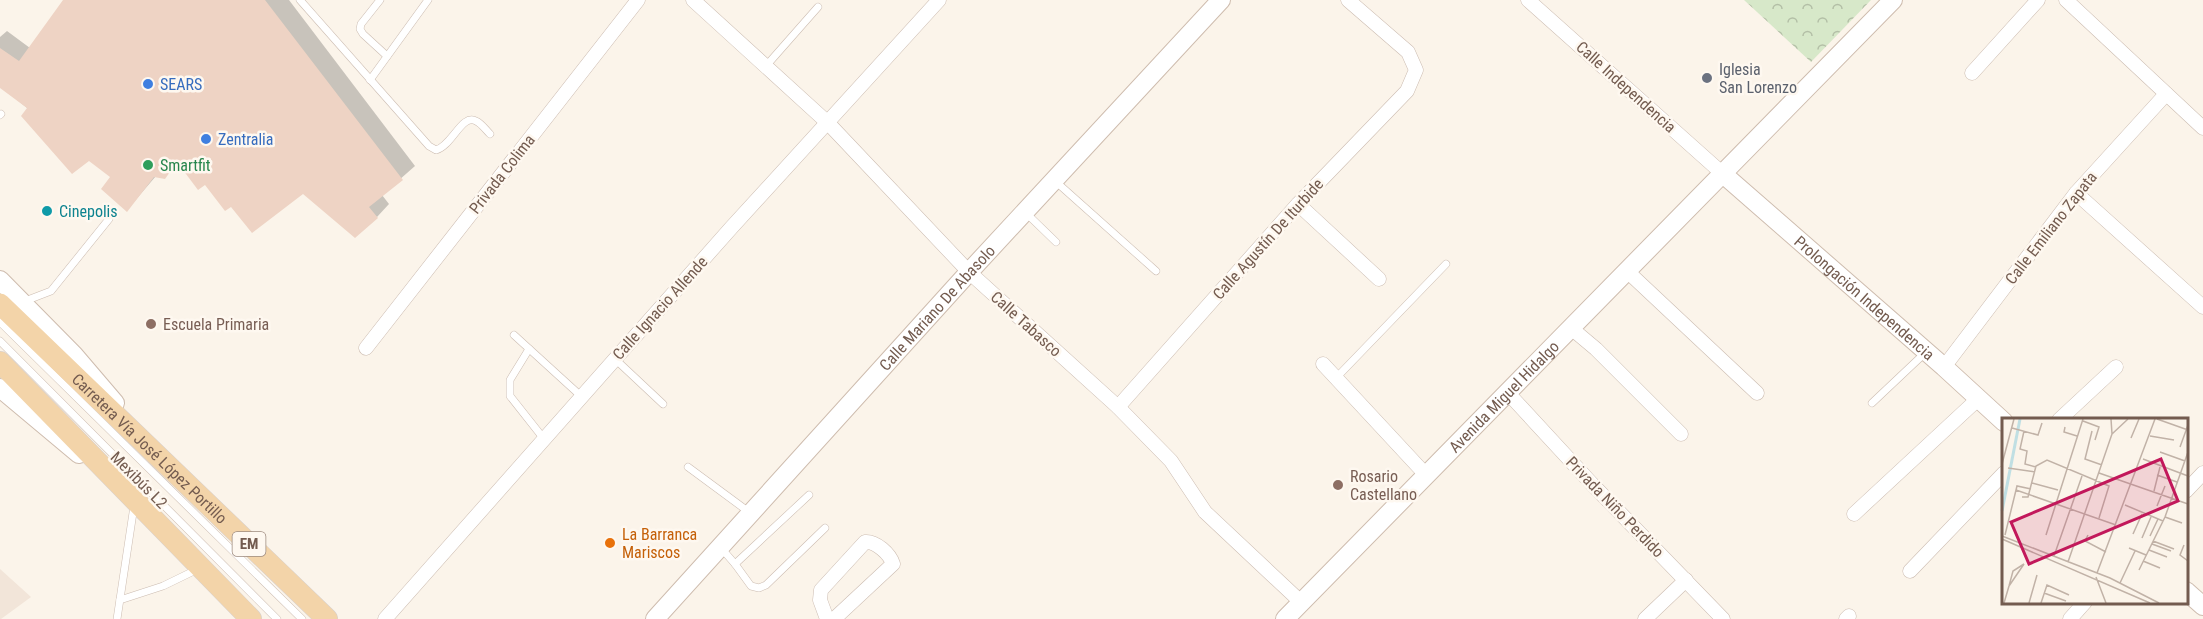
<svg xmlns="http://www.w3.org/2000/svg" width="2203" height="619" font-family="'Roboto Condensed',sans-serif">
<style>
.residential{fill:#f2e5d9}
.forest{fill:url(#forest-crowns)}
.shadow{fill:#0003}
.building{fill:#eed3c4}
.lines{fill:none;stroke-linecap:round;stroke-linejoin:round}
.lane-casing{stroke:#ccbcb1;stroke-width:8}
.street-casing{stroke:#ccbcb1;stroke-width:15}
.secondary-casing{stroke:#cebcae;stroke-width:20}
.primary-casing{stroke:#d8d1ce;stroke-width:22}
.lane{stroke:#fff;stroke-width:7}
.street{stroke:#fff;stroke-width:14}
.secondary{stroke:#fff;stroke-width:18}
.primary{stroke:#f3d4a9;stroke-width:21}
.worship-dot{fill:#6b7280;stroke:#fef8f0;stroke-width:2}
.shop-dot{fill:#3f7fe0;stroke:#fef8f0;stroke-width:2}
.leisure-dot{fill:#2e9e5b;stroke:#fef8f0;stroke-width:2}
.culture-dot{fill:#0f9aa8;stroke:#fef8f0;stroke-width:2}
.education-dot{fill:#8d6e63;stroke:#fef8f0;stroke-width:2}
.food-dot{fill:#e8710a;stroke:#fef8f0;stroke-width:2}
.labels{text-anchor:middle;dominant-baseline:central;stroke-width:5;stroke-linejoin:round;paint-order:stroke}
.shield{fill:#fef8f0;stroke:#9d8a7f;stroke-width:1.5}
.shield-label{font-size:15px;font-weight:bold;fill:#735b4f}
.worship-label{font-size:16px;fill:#5b616d;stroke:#fef8f0;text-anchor:start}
.shop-label{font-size:16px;fill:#366cbe;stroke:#fef8f0;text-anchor:start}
.street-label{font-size:16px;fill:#735b4f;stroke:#fef8f0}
.leisure-label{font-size:16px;fill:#27864d;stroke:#fef8f0;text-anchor:start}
.culture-label{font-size:16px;fill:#0d838f;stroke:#fef8f0;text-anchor:start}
.education-label{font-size:16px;fill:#785e54;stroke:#fef8f0;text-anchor:start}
.food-label{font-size:16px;fill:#c56008;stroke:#fef8f0;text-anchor:start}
.inset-river{fill:none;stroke:#c0dfe3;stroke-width:3}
.inset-road{fill:none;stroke:#c1b2a7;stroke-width:1.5}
.view{fill:#c2185b;fill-opacity:0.15;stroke:#c2185b;stroke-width:3}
.inset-edge{fill:none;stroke:#735b4f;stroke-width:3}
</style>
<defs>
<pattern id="forest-crowns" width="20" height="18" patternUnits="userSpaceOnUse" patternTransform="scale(1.5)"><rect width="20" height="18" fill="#d7e8c9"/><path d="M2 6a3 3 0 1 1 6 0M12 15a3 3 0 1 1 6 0" fill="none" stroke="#b3bfa6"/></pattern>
</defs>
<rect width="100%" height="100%" fill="#fbf4ea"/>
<!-- residential -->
<polygon class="residential" points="0,569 31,597 1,619 0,619"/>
<!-- forest -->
<polygon class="forest" points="1744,0 1871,0 1811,62"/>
<!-- shadow -->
<polygon class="shadow" points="65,0 289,0 415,166 382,195 389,204 377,217 303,192 231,205 179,162 165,177 156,176 127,210 112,177 0,86 0,37 7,31 30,48"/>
<!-- building -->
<polygon class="building" points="63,0 265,0 403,180 369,207 378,218 355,238 303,194 252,233 231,207 225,211 205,185 198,190 177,162 165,179 154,177 127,212 101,189 110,177 89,161 72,174 21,116 27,108 0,88 0,48 19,61"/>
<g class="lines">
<defs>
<g id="lane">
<path d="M300 0 429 146 436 150C452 146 462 113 476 121 481 123 486 130 490 134"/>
<polyline points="380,0 361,24 360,29 363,34 387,56"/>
<polyline points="766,66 818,7"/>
<polyline points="370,80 428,0"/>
<polyline points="0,115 1,114"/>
<polyline points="1054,180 1156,271"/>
<polyline points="1025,212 1056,242"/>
<polyline points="25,301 51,291 109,219"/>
<polyline points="0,322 302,619"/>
<polyline points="514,335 582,397"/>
<polyline points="0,341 277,619"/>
<polyline points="529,349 510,380 510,396 544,439"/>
<polyline points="615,359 663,404"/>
<polyline points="1336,378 1446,264"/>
<polyline points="1872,403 1925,353"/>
<polyline points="688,467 749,512"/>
<polyline points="722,549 735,564 809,495"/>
<polyline points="735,564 751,586 759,588 766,585 825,528"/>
<polyline points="120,600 163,586 198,569"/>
<polyline points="117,619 134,506"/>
</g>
<g id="street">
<polyline points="693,0 828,123 969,272 1118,407 1171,461 1205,512 1302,603"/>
<polyline points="1528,0 1723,174"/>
<polyline points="2066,0 2203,128"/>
<polyline points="1972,73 2038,0"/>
<polyline points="2076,193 2203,307"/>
<polyline points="1298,204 1379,279"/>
<polyline points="1627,271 1757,393"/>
<polyline points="1571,328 1596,349 1681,434"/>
<polyline points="366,348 638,0"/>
<polyline points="1323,364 1427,476"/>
<polyline points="1944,367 2076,193 2166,94"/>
<polyline points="1508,393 1592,484 1723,619"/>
<polyline points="1118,407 1298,204 1407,91 1416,70 1408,52 1348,0"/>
<polyline points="2059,420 2116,367"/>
<polyline points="2186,491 2203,473"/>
<polyline points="1854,514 1978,399"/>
<polyline points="1910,571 2004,473"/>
<polyline points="385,619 731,228 939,0"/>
<path d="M827 619 820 600 821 590 865 542C876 541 890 554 893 564L834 619"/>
<polyline points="1645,619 1686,580"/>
<polyline points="1846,619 1849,616"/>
<polyline points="2070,619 2085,602"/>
</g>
<g id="secondary">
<path id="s1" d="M1723 174 1944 367 2004 422"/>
<polyline points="0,280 74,355 115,403"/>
<polyline points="0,388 79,454"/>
<polyline points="2186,591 2203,606"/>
<path id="s2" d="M655 619 969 272 1221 0"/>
<path id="s3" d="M1285 619 1893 0"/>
</g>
<g id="primary">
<path id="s4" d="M0 304 327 619"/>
<polyline points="0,362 251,619"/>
</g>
</defs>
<!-- lane casing -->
<use href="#lane" class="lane-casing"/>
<!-- street casing -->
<use href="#street" class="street-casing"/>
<!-- secondary casing -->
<use href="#secondary" class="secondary-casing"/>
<!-- primary casing -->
<use href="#primary" class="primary-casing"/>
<!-- lane -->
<use href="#lane" class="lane"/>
<!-- street -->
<use href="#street" class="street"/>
<!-- secondary -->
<use href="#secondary" class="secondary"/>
<!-- primary -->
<use href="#primary" class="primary"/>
</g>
<!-- markers -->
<circle class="worship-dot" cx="1707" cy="78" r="6"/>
<g class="shop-dot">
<circle cx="148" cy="84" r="6"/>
<circle cx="206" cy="139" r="6"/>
</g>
<circle class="leisure-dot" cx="148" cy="165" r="6"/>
<circle class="culture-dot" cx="47" cy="211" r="6"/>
<g class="education-dot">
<circle cx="151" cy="324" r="6"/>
<circle cx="1338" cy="485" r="6"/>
</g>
<circle class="food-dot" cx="610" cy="543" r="6"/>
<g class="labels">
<!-- shield labels -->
<rect class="shield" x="232.5" y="532" width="33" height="24" rx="4.5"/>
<g class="shield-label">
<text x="249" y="544">EM</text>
</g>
<!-- worship labels -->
<g class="worship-label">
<text x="1719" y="69">Iglesia<tspan x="1719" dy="18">San Lorenzo</tspan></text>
</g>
<!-- shop labels -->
<g class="shop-label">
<text x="160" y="84">SEARS</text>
<text x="218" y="139">Zentralia</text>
</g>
<!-- street labels -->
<g class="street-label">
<text transform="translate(1626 87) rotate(42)">Calle Independencia</text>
<text transform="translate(502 174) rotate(-52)">Privada Colima</text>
<text transform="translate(2051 228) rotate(-52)">Calle Emiliano Zapata</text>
<text transform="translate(1268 239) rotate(-48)">Calle Agustín De Iturbide</text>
<text stroke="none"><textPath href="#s1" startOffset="188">Prolongación Independencia</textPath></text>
<text transform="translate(660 308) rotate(-48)">Calle Ignacio Allende</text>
<text stroke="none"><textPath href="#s2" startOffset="420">Calle Mariano De Abasolo</textPath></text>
<text transform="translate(1026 324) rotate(42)">Calle Tabasco</text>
<text stroke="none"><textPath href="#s3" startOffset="312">Avenida Miguel Hidalgo</textPath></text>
<text stroke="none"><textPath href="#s4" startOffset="208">Carretera Vía José López Portillo</textPath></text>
<text transform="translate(139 480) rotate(45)">Mexibús L2</text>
<text transform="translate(1615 507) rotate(46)">Privada Niño Perdido</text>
</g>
<!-- leisure labels -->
<g class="leisure-label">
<text x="160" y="165">Smartfit</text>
</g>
<!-- culture labels -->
<g class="culture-label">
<text x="59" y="211">Cinepolis</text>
</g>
<!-- education labels -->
<g class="education-label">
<text x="163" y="324">Escuela Primaria</text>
<text x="1350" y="476">Rosario<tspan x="1350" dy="18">Castellano</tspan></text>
</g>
<!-- food labels -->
<g class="food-label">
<text x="622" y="534">La Barranca<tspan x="622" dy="18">Mariscos</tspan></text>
</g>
</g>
<!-- overview -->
<g transform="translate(2002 418)">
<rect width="186" height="186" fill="#fbf4ea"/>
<path class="inset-river" d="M0 93 18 1"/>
<path class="inset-road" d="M155 1 186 12M81 3 97 9 93 22M63 9 62 14 75 18M10 10 36 17 40 5M22 13 18 31 25 33 23 46 34 49M90 13 83 41 100 47M110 16 126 1M148 18 172 22M129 20 137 1M178 29 186 7M158 34 183 43M141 41 186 58M0 46 12 1M6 50 33 54M97 55 186 86M155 57 175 64M30 65 56 72M14 72 114 107M152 73 158 49M20 79H26L34 48 45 42 107 68 97 100M123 87 161 103M155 88 163 68M163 99 180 105M131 116 140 96M3 117 15 68 29 71M44 117 81 1M86 117 83 123 104 134M0 118 108 160 157 185M148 118 156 101M140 120 149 99M0 121 148 185M151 123 172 131M150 126 169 133M182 127 178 137 186 143M127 130 144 137M147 132 165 139M52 138 80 58M141 143 158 150M66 144 110 16 109 1M137 152 163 99 186 34M95 155 153 1M94 159 104 185M118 165 133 133M42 175 64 183M2 185 7 168 11 153 22 146 7 168M27 185 35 157M39 185 45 167 67 177"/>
<path class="view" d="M159 41 176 83 27 146 9 104Z"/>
<rect width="186" height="186" class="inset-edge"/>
</g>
</svg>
